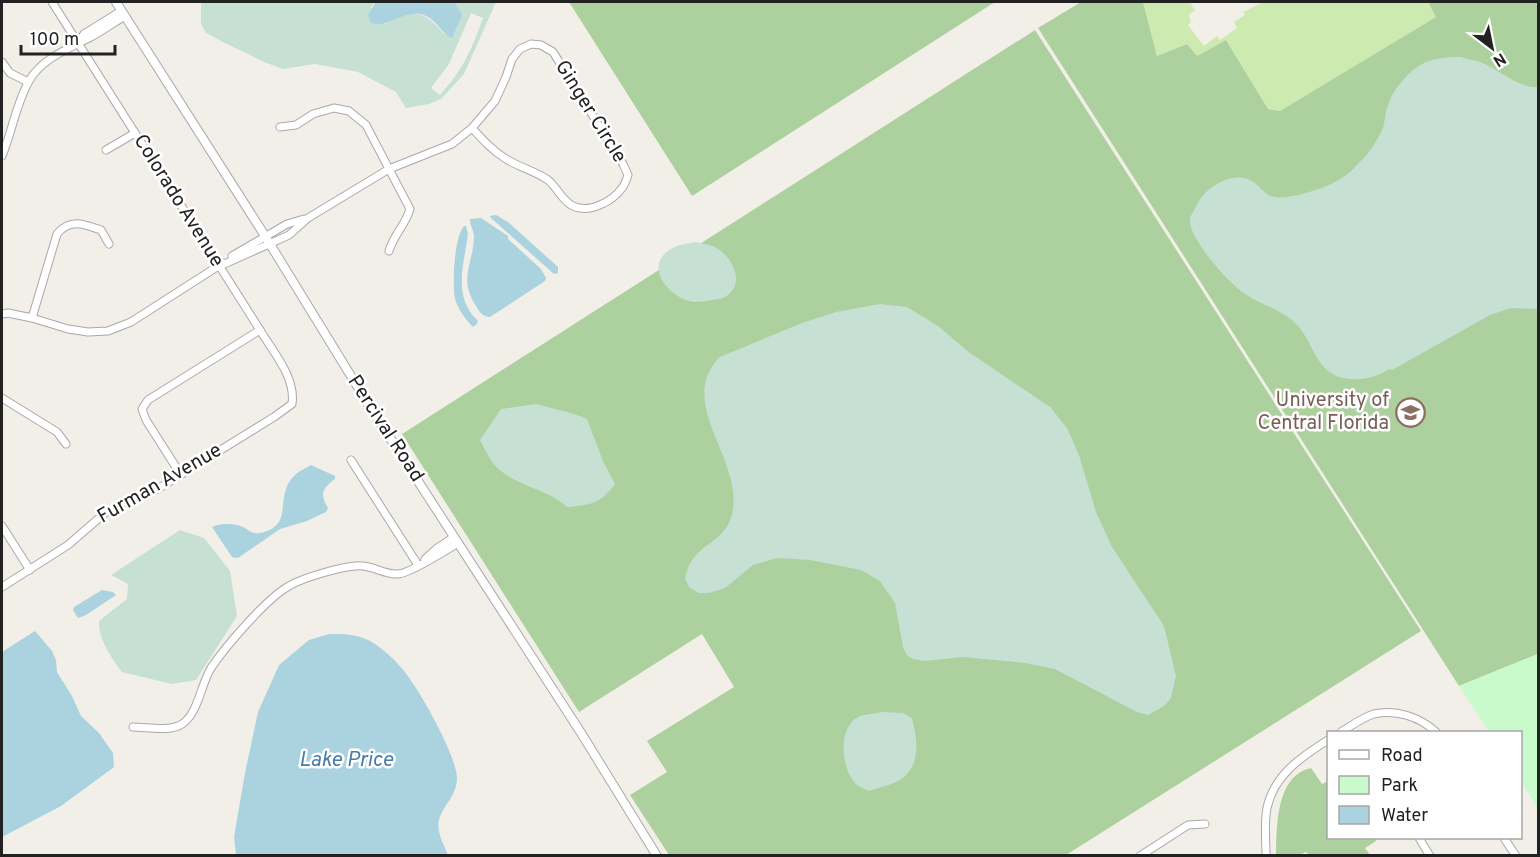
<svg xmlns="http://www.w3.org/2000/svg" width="1540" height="857" font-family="Overpass,sans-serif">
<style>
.grass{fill:#cdebb0}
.forest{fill:#add19e}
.wetland{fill:#c6e0d4;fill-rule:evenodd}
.park{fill:#c8facc}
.water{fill:#aad3df}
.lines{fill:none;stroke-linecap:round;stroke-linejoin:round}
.minor-casing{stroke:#a9a9a9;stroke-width:9}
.tertiary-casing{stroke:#a9a9a9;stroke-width:10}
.minor{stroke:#fff;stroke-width:7}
.tertiary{stroke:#fff;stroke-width:8}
.labels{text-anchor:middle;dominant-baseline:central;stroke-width:5;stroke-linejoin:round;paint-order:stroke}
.street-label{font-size:20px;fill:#222;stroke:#fff}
.education-label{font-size:20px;fill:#785e54;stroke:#fff;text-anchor:end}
.water-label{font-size:21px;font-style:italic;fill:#4a7aab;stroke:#fff}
</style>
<rect width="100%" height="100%" fill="#f2efe9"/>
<!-- grass -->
<polygon class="grass" points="1143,2 1193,2 1191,4 1195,10 1189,15 1191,22 1188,25 1204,46 1217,36 1220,40 1237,28 1234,22 1245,15 1243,12 1263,2 1428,2 1437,17 1280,111 1268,109 1226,40 1197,56 1187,44 1157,56"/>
<!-- forest -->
<g class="forest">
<polygon points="569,2 995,2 692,196"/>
<polygon points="1081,2 1143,2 1157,56 1187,44 1197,56 1226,40 1268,109 1280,111 1436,17 1428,2 1538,2 1538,654 1459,686 1038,28"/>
<polygon points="1035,30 1421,631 1066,855 669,855 630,795 667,772 647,741 734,687 702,634 579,712 402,434"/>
<path d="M1311 768 1322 784 1328 781V838H1374L1376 841 1365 848 1370 855H1309L1306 852 1299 855H1276C1277 828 1275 776 1311 768Z"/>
</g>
<!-- wetland -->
<g class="wetland">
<path d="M201 2H376L371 7 385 24C414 11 421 7 444 34L458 7 455 2H496L464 74 441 99 429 104 406 108 396 92 358 72 315 64 283 69 264 62 223 42 206 33 201 24ZM471 13 483 18C471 51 464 68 440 95L431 88 449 64Z"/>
<path d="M1461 57C1468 60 1474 60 1480 62 1499 69 1517 88 1538 87V309L1511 308 1490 315 1392 370 1389 369C1377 377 1365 380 1350 379 1313 376 1316 341 1293 321 1279 309 1260 304 1245 294 1230 284 1187 238 1190 218 1192 213 1198 203 1201 198 1210 185 1232 173 1248 179 1258 183 1264 195 1274 197 1291 200 1330 187 1343 177 1350 173 1355 167 1360 162 1369 154 1378 139 1383 128 1385 121 1385 113 1388 106 1392 90 1410 69 1426 62 1436 58 1450 57 1461 57Z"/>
<path d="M696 242C705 244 714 245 721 251 734 262 743 282 729 294 723 299 719 299 712 300 706 301 699 302 694 302 664 297 641 260 677 246 683 244 690 243 696 242Z"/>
<path d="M880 304 907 307 938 326 970 353 1050 407 1067 428 1079 455 1096 512 1112 547 1164 626 1176 676 1171 698 1164 706 1148 715 1137 712 1055 669 1025 663 963 657 924 661 913 659 907 655 903 647 895 603 880 581 861 570 810 560 777 558 753 565 725 588 709 593H699L690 588 685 579C691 542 725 546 732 514 745 460 674 403 720 357L802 323 836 312Z"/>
<path d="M537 404C554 410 570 411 587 419L603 461 615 484C600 504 591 505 567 507 547 489 520 487 501 471 491 464 486 451 480 440L501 409Z"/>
<path d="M180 530 204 538 230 571 237 616 196 680 172 684 122 672C111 657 98 639 99 621L127 599 128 584 111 575Z"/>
<path d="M881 712 903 713 912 718C917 737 921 763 904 777 896 784 880 787 869 791 865 789 860 787 857 785 841 771 837 728 858 717 864 714 874 714 881 712Z"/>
</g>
<!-- park -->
<polygon class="park" points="1538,654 1538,809 1521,781 1520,732 1489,732 1459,686"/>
<!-- water -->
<g class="water">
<path d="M376 2H455L462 15 452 38C441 33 437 21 426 16 407 7 390 29 371 23L368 15Z"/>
<polygon points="496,215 508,222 558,267 558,273 554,274 491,218 490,216"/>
<path d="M481 218 508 236V239L541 269 546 278 545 281 490 317C483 317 479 312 476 306 458 278 473 265 474 237 474 231 470 226 470 219Z"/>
<path d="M464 226H466L468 234C464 265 452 296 478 321L477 324 473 327C466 320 458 309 455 299 452 284 454 237 464 226Z"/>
<path d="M311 465 335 476V479C323 488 319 494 328 508L326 512 307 521 280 529 238 558 232 557 212 527C219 523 235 523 243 527 247 529 251 533 255 533 261 534 268 531 273 528 290 517 276 492 295 475 299 471 306 468 311 465Z"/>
<polygon points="102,590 113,592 116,595 86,615 78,618 73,610 74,607"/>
<polygon points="35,631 52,651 56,660 57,672 72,696 81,716 99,733 113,753 114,767 61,806 2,837 2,652"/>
<path d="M329 634C344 634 357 634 370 641 384 649 401 665 410 679 424 699 456 755 457 778 457 796 443 805 439 820 436 831 444 845 448 855H236L234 837 245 773 258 712 279 665 309 640Z"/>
</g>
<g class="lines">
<defs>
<g id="minor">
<polyline points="78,42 84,34 121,11"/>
<polyline points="2,62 10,73 28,82"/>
<path d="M280 127 296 125 313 114 334 108 349 111 366 125 410 209C405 226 394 234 389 251"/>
<polyline points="106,150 135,133"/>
<path d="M2 156C12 132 16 104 29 81 41 59 68 49 89 38 101 32 113 23 125 16"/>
<polyline points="232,256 287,224 304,219"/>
<path d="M220 266 289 235 308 218 389 169 452 144 472 128 495 101 506 77 512 59 520 49 531 44 541 45 553 52 623 164 628 175C626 180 625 185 622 188 613 201 589 214 573 206 562 201 557 187 548 180 535 171 519 167 506 159 493 151 483 140 472 128"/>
<polyline points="2,314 8,313 32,318 68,329 88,332 108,331 131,322 223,263"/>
<path d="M32 318 57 234C70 218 84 224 101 230L109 244"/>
<polyline points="2,398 57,432 66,444"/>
<polyline points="351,460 418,565"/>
<polyline points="181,475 146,420 142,409 148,400 260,330"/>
<polyline points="2,526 30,570"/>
<polyline points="425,559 436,549 454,537"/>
<path d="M2 587 68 545 105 513 129 499 156 490 274 417 292 404C296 377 273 352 260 330L52 2"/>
<path d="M133 727C147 727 170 732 182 724 198 714 201 684 211 668 225 647 267 598 289 586 302 578 348 564 363 566 375 567 386 575 398 574 408 574 447 550 458 543"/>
<path d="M1341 732C1351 726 1363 717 1374 714 1396 709 1420 717 1436 732"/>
<polyline points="1419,838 1430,856"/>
<polyline points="1504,838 1516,856"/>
<polyline points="1140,856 1188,825 1205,824"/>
<path d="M1266 856C1266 841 1264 823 1267 808 1274 775 1301 757 1328 740"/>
</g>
<polyline id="tertiary" points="116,2 265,236 370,407 583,736 657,856"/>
</defs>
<!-- minor casing -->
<use href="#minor" class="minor-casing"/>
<!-- tertiary casing -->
<use href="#tertiary" class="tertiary-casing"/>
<!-- minor -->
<use href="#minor" class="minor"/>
<!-- tertiary -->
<use href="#tertiary" class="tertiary"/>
</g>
<!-- icons -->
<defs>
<symbol id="university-ring" viewBox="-11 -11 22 22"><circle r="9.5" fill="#fff" stroke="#8d6e63" stroke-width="1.5"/><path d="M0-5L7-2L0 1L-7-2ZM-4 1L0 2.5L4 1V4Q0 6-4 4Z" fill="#8d6e63"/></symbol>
</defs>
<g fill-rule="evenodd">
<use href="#university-ring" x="1394" y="396" width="33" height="33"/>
</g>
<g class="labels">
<!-- street labels -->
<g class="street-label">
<text transform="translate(590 112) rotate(58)">Ginger Circle</text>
<text transform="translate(178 201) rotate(58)">Colorado Avenue</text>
<text transform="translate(385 429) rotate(57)">Percival Road</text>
<text transform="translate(160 484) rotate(-30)">Furman Avenue</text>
</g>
<!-- education labels -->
<g class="education-label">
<text x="1389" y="401">University of<tspan x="1389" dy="23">Central Florida</tspan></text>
</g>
<!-- water labels -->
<g class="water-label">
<text x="346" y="760">Lake Price</text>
</g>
</g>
<!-- border -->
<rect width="1540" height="857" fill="none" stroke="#222222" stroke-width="6"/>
<!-- legend -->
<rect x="1327" y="731" width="195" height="108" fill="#ffffff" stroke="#a7a7a7" stroke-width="1.5"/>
<rect x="1339" y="750" width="30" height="9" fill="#ffffff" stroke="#a7a7a7" stroke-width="1.5"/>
<text x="1381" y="761" font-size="18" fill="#222222">Road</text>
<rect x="1339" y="776" width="30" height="18" fill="#c8facc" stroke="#a7a7a7" stroke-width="1.5"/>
<text x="1381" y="791" font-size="18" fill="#222222">Park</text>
<rect x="1339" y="806" width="30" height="18" fill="#aad3df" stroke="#a7a7a7" stroke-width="1.5"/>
<text x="1381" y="821" font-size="18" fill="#222222">Water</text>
<!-- north arrow -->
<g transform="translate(1492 48) rotate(148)" stroke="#ffffff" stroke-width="4.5" paint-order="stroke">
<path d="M0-4.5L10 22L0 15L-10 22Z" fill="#222222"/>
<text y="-9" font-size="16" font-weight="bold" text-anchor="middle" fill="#222222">N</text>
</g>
<!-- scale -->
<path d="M21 45v9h94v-9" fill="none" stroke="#222222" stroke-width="3"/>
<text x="30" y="45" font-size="18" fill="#222222" stroke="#ffffff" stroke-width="4.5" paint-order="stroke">100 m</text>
</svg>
